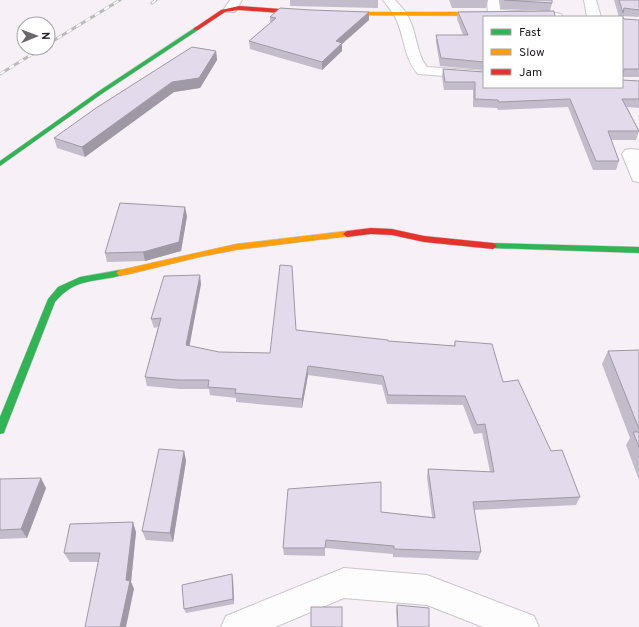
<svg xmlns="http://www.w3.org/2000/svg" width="639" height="627" font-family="Overpass,sans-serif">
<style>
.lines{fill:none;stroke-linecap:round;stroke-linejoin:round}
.street-casing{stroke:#cac5c9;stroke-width:2}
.fast-casing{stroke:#cac5c9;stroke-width:1}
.slow-casing{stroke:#cac5c9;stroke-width:1}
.jam-casing{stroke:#cac5c9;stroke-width:1}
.street{fill:#fefdfe;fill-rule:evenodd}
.fast{fill:#30b455;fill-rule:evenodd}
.slow{fill:#ff9f0a;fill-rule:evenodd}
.jam{fill:#e5322d;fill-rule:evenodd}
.rail-casing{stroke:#bcbabb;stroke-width:3}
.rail{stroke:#fff;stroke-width:2;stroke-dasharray:5.5;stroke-linecap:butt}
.wall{fill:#c3bccb}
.shaded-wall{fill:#9f99a5}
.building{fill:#e3dbec;stroke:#9f99a5}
</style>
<rect width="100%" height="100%" fill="#f7f0f6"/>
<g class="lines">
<defs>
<g id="street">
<polygon points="230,0 242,0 235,12 225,12 224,9"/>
<path d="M383 0H395C402 7 408 14 411 23 417 37 417 55 427 67L484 71V79L418 74C404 58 405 40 397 21 394 13 388 7 383 0Z"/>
<polygon points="487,0 499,0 500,10 556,13 561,14 563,17 490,17 488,14"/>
<polygon points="584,0 596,0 601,17 587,17"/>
<polygon points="631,149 639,150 639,182 633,181 622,154 625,150"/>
<polygon points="344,568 427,575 534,616 539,627 483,627 427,605 344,598 275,627 221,627 226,616"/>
</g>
<g id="fast">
<polygon points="196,27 199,29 198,30 103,93 0,166 0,161 99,91"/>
<polygon points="493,243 639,247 639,253 490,248 489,246"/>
<path d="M120 270 124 273 123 275C95 283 76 277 55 302L5 430 4 433 0 434V417L48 299 58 287 80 277Z"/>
</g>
<g id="slow">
<polygon points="340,12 487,12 490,14 487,16 338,15 338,13"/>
<polygon points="347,231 350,232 351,234 350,236 236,250 200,257 130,274 120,276 116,273 120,270 236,244"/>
</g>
<g id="jam">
<polygon points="239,6 307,11 310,13 307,15 239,10 225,12 198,30 193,29 221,10"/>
<polygon points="371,228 392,229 424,236 493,243 497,246 493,249 424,242 392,235 371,234 347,237 343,234 347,231"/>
</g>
</defs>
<!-- street casing -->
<use href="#street" class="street-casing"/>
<!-- fast casing -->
<use href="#fast" class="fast-casing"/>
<!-- slow casing -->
<use href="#slow" class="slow-casing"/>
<!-- jam casing -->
<use href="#jam" class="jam-casing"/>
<!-- street -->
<use href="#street" class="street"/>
<!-- fast -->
<use href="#fast" class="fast"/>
<!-- slow -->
<use href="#slow" class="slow"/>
<!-- jam -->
<use href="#jam" class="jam"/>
<defs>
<g id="rail">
<polyline points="152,3 156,0"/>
<polyline points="48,44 120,0"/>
<polyline points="0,74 42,48"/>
</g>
</defs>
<!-- rail casing -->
<use href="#rail" class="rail-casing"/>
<!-- rail -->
<use href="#rail" class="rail"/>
</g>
<!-- wall -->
<g class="wall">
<polygon points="290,0 378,0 378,8 290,6"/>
<polygon points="449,0 488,0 486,8 452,8"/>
<polygon points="499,0 552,0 552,3 550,11 484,17 484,70 440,66 436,42 436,35 463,35 457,19 458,12 548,11 501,9"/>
<polygon points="614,0 639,0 639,17 622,16 622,17 624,19 639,20 639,77 622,77 619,17"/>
<polygon points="270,17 369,20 342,44 342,51 322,70 250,49 249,41 270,23"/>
<polygon points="216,51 217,60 200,88 174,92 85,157 57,148 54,138"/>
<polygon points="443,69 484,72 639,81 639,108 627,107 639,131 636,140 611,140 619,161 616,170 593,170 568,107 498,110 497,108 473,107 473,90 444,90 442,77"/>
<polygon points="187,216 181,251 145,261 107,262 105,253"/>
<polygon points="201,284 189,346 219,352 270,353 296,330 388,341 454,346 455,341 503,382 551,451 580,497 576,505 474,510 481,552 478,560 393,557 393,554 325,548 325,556 284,555 283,548 381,512 432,517 427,477 428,469 490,472 482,433 474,434 463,405 387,404 382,385 308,375 302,408 236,402 236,398 210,395 209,389 180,389 147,386 145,377 158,327 154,328 151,319"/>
<polygon points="639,350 639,480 626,445 630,438 602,364 608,351"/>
<polygon points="184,451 186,461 173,542 146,540 142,531"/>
<polygon points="0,479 46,488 27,538 0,539"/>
<polygon points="136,532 131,582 134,589 98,562 70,562 64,553"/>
<polygon points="233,579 234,604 186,613 184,609"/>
<polygon points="397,605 429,627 397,627 396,610"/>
</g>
<!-- shaded-wall -->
<g class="shaded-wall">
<polygon points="369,12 369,20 342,44 342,51 322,70 322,62 336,41"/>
<polygon points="216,51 217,60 200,88 174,92 85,157 82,147"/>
<polygon points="185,207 187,216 181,251 145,261 143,252"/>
<polygon points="200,275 201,284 188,354 186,345"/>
<polygon points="308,366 308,375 302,408 302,399"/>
<polygon points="184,451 186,461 173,542 170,533"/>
<polygon points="41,478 46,488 27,538 21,529"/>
<polygon points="133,522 136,532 131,582 134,589 126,627 120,627"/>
<polygon points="232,574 233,579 234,604 233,599"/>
</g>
<!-- building -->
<g class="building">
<polygon points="504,0 552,0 552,3"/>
<polygon points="619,0 639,0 639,10 624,8 623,13"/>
<polygon points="280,8 311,10 369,12 336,41 342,43 322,62 249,41 276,18 270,17"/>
<polygon points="554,11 555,17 484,17 484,62 441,58 436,35 468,35 458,12"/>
<polygon points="612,17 623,17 624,19 639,20 639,69 624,69 622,78 622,17"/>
<polygon points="192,47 216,51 199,78 172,82 82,147 54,138 96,108"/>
<polygon points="443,69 484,72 484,87 622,87 622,80 639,81 639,99 622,99 639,131 608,131 619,161 596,161 570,99 499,102 498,100 475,99 475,82 445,82"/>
<polygon points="120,203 185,207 179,242 143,252 105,253"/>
<polygon points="280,265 292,266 296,330 388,340 388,341 455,346 455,341 492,344 503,382 518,380 551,451 562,450 580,497 473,502 481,552 394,549 394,546 326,540 325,548 283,548 288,489 381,482 381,512 435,518 428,469 494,472 485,424 477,425 465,396 388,395 383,376 308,366 302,399 235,393 236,389 208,387 209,380 178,380 145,377 161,318 151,319 164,276 200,275 186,345 219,352 270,353"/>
<polygon points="639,350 639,429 608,351"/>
<polygon points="633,432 639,432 639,447"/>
<polygon points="159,449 184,451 170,533 142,531"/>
<polygon points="41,478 21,529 0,530 0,479"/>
<polygon points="133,522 126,580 130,581 120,627 85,627 100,553 64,553 70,524"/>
<polygon points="232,574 233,599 184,609 182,585"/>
<polygon points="397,605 429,608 429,627 398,627"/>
<rect x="311" y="607" width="31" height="20"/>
</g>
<!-- legend -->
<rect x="483" y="16" width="140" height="72" fill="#ffffff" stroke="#a5a4a5"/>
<rect x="491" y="29" width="20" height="6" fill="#30b455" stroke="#a5a4a5"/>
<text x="519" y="36" font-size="12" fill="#1f1b1f">Fast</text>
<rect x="491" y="49" width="20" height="6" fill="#ff9f0a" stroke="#a5a4a5"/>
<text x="519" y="56" font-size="12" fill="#1f1b1f">Slow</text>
<rect x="491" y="69" width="20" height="6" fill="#e5322d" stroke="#a5a4a5"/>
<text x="519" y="76" font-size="12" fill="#1f1b1f">Jam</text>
<!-- north arrow -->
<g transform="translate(36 36) rotate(89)"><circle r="19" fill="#ffffff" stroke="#a5a4a5"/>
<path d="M0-3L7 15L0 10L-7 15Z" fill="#6b666a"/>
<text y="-6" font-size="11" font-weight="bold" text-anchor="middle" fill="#1f1b1f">N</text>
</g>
</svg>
